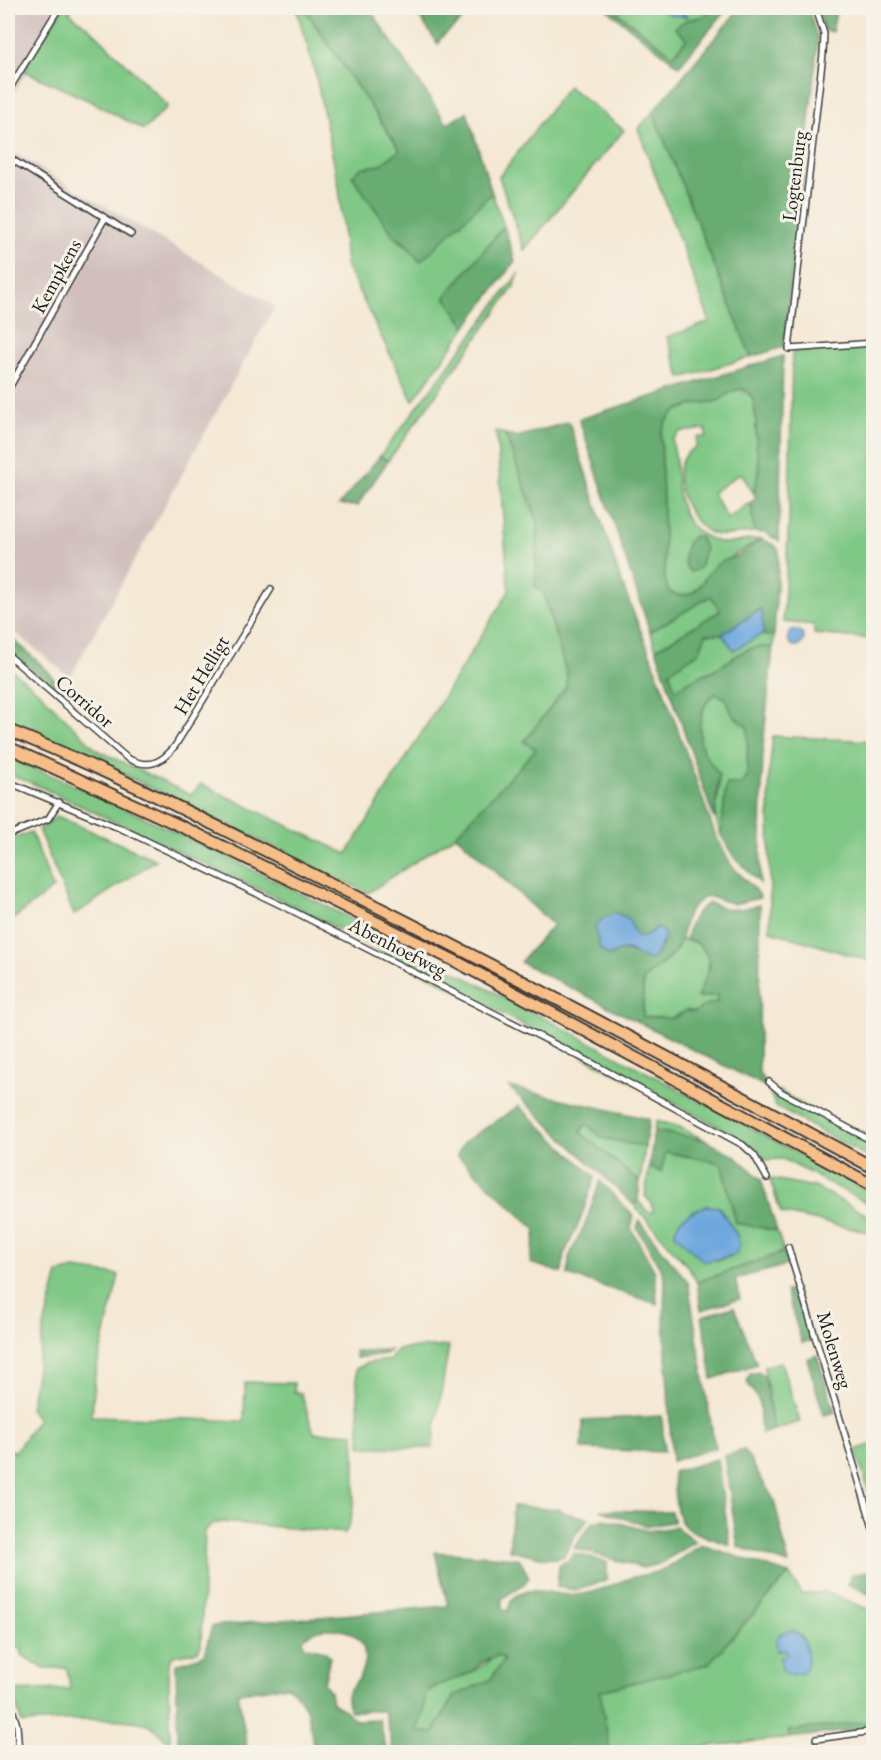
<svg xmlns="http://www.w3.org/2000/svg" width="881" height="1760" font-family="'EB Garamond',serif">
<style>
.industrial{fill:#d1bfbd}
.green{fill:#7fc885;stroke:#4e7250;stroke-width:1.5;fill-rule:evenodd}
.forest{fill:#67ac72;stroke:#426447;stroke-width:1.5;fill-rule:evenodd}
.water{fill:#6ea8de;stroke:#45627d;stroke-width:1.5}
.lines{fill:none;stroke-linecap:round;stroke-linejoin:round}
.minor-casing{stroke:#3d3b38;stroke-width:8}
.motorway-casing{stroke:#3d3b38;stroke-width:14}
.minor{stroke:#fff;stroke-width:5}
.motorway{stroke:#f7be87;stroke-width:10}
.labels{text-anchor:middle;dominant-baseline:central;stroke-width:6;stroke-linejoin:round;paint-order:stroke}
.street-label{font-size:20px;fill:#1c1c1c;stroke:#f7f3e8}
</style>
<rect width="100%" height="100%" fill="#f7f3e8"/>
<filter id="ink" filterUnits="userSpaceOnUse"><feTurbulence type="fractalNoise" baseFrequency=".0167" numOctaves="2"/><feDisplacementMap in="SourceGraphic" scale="12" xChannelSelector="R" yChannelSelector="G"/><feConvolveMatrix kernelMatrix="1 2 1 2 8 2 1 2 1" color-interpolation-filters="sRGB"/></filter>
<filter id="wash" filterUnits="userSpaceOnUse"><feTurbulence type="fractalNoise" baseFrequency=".008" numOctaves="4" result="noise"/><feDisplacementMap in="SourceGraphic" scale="24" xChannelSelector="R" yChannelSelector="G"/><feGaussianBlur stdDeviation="1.35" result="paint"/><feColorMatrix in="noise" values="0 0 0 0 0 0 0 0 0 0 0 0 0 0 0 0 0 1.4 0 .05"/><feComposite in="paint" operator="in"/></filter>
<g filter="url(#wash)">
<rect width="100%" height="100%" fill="#f5e8d4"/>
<!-- industrial -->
<g class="industrial">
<polygon points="8,8 69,8 16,89 8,110"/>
<polygon points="8,149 275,306 70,677 8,627"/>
</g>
<!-- green -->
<g class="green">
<polygon points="63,8 72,8 69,12 96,34 168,106 144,130 92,102 26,72 25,68"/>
<polygon points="296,8 304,8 400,150 380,165 361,168 394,236 411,250 467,214 492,193 504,226 445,297 466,327 413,401 346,265 339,187 316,76"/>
<polygon points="622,8 656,8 672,15 687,16 674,8 713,8 704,16 675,28 687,39 673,55 618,13"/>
<polygon points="568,86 624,130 524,250 499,177"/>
<polygon points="653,112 751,357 681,378 667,337 710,322 638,129"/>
<polygon points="519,273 514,287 388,461 380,456"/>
<polygon points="873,347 873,639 814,634 814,625 783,622 789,519 792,352"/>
<path d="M741 389 754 398 759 471 754 494 741 473 712 493 727 518 751 502 754 532C740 533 725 538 711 533 684 520 662 462 696 447L697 437H706V429L680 432 673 439C672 447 676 454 676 462 677 495 678 530 719 542 732 546 747 538 761 539L712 569 702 584 691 594 676 595 669 592 665 580 661 434 667 418 674 412 701 402H715L728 392Z"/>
<polygon points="496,431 505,434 538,523 535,581 544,595 567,675 566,687 561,697 524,742 537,749 456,835 368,893 81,754 8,725 8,667 39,692 97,750 191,795 201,784 347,854 509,591"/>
<polygon points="711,595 720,611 656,649 650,632"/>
<path d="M706 634H722L734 650 760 635 774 636 773 647C742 645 741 655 717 668 702 676 689 680 676 690L669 676 670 669 694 656 701 648Z"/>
<path d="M716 694 725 698 730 710 748 728 747 778 741 784H727L726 787 721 835C710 810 719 805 719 781 719 769 709 763 704 753 696 737 698 703 716 694Z"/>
<polygon points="773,736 873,741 873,962 770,931 769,774"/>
<path d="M8 757C119 803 226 856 334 910 516 1002 695 1097 873 1194V1206L783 1159 763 1160 747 1143 731 1133 296 907 34 784 8 774Z"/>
<polygon points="57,816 156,860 74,915 38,829 48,824"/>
<polygon points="31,832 53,888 11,921 8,910 8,841"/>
<path d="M680 939 698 943C716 959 707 979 698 998L715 994 718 995 719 1000 696 1012 687 1010 669 1019 643 1017V980L674 952Z"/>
<polygon points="768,1088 781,1092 873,1147 873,1160 776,1107"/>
<polygon points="656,1121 677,1126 705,1140 654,1131"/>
<polygon points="586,1124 603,1138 645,1147 640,1182 580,1134"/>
<path d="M665 1152 721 1163 736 1223 777 1231 784 1252 697 1282 688 1267 634 1205 638 1201 648 1212H653L652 1204 645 1196 649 1167 661 1172ZM706 1206 735 1255 717 1261 692 1211Z"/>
<polygon points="767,1178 815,1187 873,1218 873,1233 781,1213 770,1180"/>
<path d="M74 1269 119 1275 95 1375 92 1416 244 1421 245 1382 294 1383V1392L301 1393 314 1433H354C355 1456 358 1514 345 1533L222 1522 212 1524 205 1531 201 1645 198 1651 173 1656 169 1662 170 1747C164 1739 157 1727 147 1724 120 1715 53 1722 22 1723L11 1691 70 1689 67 1668H43L22 1655V1648L12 1647 8 1662V1448L15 1452 38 1419 30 1409 44 1327 58 1273Z"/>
<polygon points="449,1346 432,1448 361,1447 356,1369 367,1363 390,1360 397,1349"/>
<polygon points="781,1362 800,1422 773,1430 764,1367"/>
<polygon points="873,1444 874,1444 873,1506 856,1450"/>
<path d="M789 1574 802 1594 825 1592 873 1611V1721L789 1731 790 1738 648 1752H610L599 1691 708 1664ZM801 1635 807 1650 803 1673 789 1675 786 1649 777 1650Z"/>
<path d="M496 1656H500L504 1660 490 1680 454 1696 433 1733 416 1731 424 1713 425 1694C438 1682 456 1680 472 1672 478 1669 491 1660 496 1656Z"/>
</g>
<!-- forest -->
<g class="forest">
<polygon points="304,8 369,8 447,124 467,112 492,193 420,262 404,242 394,236 352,176 361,168 380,165 400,150"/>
<polygon points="413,8 476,8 441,38 438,44"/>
<polygon points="605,8 611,8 673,55 687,39 675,28 684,21 704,16 713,8 728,8 679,66"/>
<polygon points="740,8 808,8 818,39 784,347 751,357 653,112"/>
<polygon points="817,8 837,8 832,32 824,30"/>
<polygon points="504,226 515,261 466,327 445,297"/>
<path d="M783 356 779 541 765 533 754 532 751 502 756 498C752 488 757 481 759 471 760 463 756 452 756 443 756 416 759 366 719 401 693 404 669 405 661 434L665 580 669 592C700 604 699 579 716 565 722 560 730 559 738 556 746 552 752 544 761 539L775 545 779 551 774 636 760 635 764 633 760 609 722 634H706L699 652 669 672 676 690C689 679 702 676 717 668 741 655 742 645 773 647L763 746 760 883 733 856 721 835 726 787 727 784H741L747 778 748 728 733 715 725 698 716 694C699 702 697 735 703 751 707 760 715 767 719 775L714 819 656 649 720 611 711 596 650 632 579 419Z"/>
<path d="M569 422 621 581 658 674 715 834 731 865 759 894 760 898 734 904 707 896C676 913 690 929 675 951 667 962 652 971 643 980V1017L675 1018 685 1011 696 1012 705 1005 717 1002 718 995 697 998 710 966C707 953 701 941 686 940 689 924 693 912 709 903 731 912 737 910 760 905L759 1073 768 1088 520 962 553 925 456 835 536 749 524 742 566 687 567 675 544 595 535 586 538 523 505 434 517 437ZM632 926 636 936 645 937 656 928 665 937 659 953 639 956C627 950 622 948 609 956L600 949 598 937Z"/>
<polygon points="380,456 388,461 357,506 339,505"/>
<path d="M694 536 701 537 705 550 700 568 691 572C680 564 684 543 694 536Z"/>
<polygon points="8,634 48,671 75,706 8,650"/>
<polygon points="509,1087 649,1119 645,1147 603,1138 586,1124 580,1132 640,1182 638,1201 634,1205"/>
<polygon points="519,1106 595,1177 580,1221 564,1255 562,1273 530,1263 536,1230 457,1155 464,1142"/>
<polygon points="654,1131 705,1140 735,1156 761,1179 777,1231 736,1223 721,1163 666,1152 661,1172 649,1167"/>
<polygon points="600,1181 634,1216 631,1228 655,1272 657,1304 568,1275 569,1257 586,1222"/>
<polygon points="639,1221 688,1282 715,1448 672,1461 664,1319 665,1279 660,1267 637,1228"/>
<polygon points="784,1252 788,1265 735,1279 740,1299 701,1310 697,1282"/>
<polygon points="796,1289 812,1340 802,1343 786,1291"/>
<polygon points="734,1307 757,1364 712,1379 702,1316"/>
<polygon points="390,1350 385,1354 356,1358 355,1351"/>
<polygon points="817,1355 835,1412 824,1415 807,1359"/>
<polygon points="759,1372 765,1377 773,1430 761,1434 759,1401 747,1382 750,1374"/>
<polygon points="662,1416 664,1452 582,1449 583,1420"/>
<polygon points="744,1450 774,1500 789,1564 738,1547 724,1456"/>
<path d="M717 1459 730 1545C674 1526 678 1531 673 1472Z"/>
<path d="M513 1506 559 1509 565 1513 589 1518 575 1535 564 1556C545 1563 528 1552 509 1550Z"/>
<polygon points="600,1510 671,1512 674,1522 646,1526"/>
<polygon points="605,1519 648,1531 676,1527 696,1542 659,1564 643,1568 574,1548 592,1523"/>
<path d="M702 1545 789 1574 708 1664 600 1691 610 1752H394L384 1711H350C348 1705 345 1698 348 1693 350 1687 356 1683 359 1678 372 1652 363 1631 333 1629 321 1628 313 1631 303 1639L304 1646 325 1651 330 1657 324 1683 330 1691 332 1703 344 1709 355 1720 379 1719 387 1752H314C310 1727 310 1700 287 1686L238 1693 248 1752H178L176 1664 204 1655 212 1626 448 1606 435 1552 519 1558 529 1577 525 1583 502 1599V1609L508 1611C514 1576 554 1597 575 1595 594 1594 610 1585 628 1579 638 1575 649 1575 659 1571 674 1565 688 1553 702 1545ZM496 1656H500L504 1660 490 1680 454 1696 433 1733 416 1731 424 1713 425 1695 433 1687 470 1673 482 1663Z"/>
<polygon points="574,1553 607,1562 607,1580 576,1590 557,1587 559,1565 569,1560"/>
<polygon points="873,1571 873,1596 848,1584 851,1575"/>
<polygon points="873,1721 873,1728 790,1738 788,1731"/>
</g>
<!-- water -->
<g class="water">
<polygon points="656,8 674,8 688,17 672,15"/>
<polygon points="761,609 764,633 734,650 722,634"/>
<circle cx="796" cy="638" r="8"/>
<path d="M616 913 628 918 636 936 645 937 656 928 662 930 665 937 654 958C643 963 637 952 627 950 619 948 616 954 609 956L600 949 595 928 603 918Z"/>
<path d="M706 1206 719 1207 736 1233 740 1245 735 1255 704 1262 675 1234C674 1219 694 1210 706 1206Z"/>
<path d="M794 1630C807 1637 812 1662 803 1673L789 1675 782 1670 780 1657 787 1655 786 1649 777 1651 776 1639 781 1633Z"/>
</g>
</g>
<g filter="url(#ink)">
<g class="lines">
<defs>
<g id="minor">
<polyline points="816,8 824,34 823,54 789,349 874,343"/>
<polyline points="8,91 59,8"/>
<polyline points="8,157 131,234"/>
<polyline points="8,390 105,218"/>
<path d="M8 655 127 758C148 769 161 764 175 746L271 589"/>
<polyline points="8,782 124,830 291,910 590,1062 743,1145 754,1155 767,1178"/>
<polyline points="8,835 48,819 59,802"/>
<polyline points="769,1082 781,1092 874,1142"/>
<polyline points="788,1247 874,1531"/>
<polyline points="8,1696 17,1725 19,1752"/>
<polyline points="816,1739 874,1731"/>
</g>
<g id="motorway">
<path d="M8 730C113 772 214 825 316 876 504 970 689 1068 874 1168"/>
<polyline points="8,747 187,829 459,963 874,1186"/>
</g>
</defs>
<!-- minor casing -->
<use href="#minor" class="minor-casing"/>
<!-- motorway casing -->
<use href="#motorway" class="motorway-casing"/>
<!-- minor -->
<use href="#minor" class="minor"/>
<!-- motorway -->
<use href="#motorway" class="motorway"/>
</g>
</g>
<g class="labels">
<!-- street labels -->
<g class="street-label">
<text transform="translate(794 176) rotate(-83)">Logtenburg</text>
<text transform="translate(56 276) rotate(-61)">Kempkens</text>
<text transform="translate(201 675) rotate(-59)">Het Helligt</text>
<text transform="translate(85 701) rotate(41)">Corridor</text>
<text transform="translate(398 947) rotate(27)">Abenhoefweg</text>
<text transform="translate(835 1350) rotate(73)">Molenweg</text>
</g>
</g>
<!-- margin -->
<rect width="881" height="1760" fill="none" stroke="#f7f3e8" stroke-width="30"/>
</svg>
